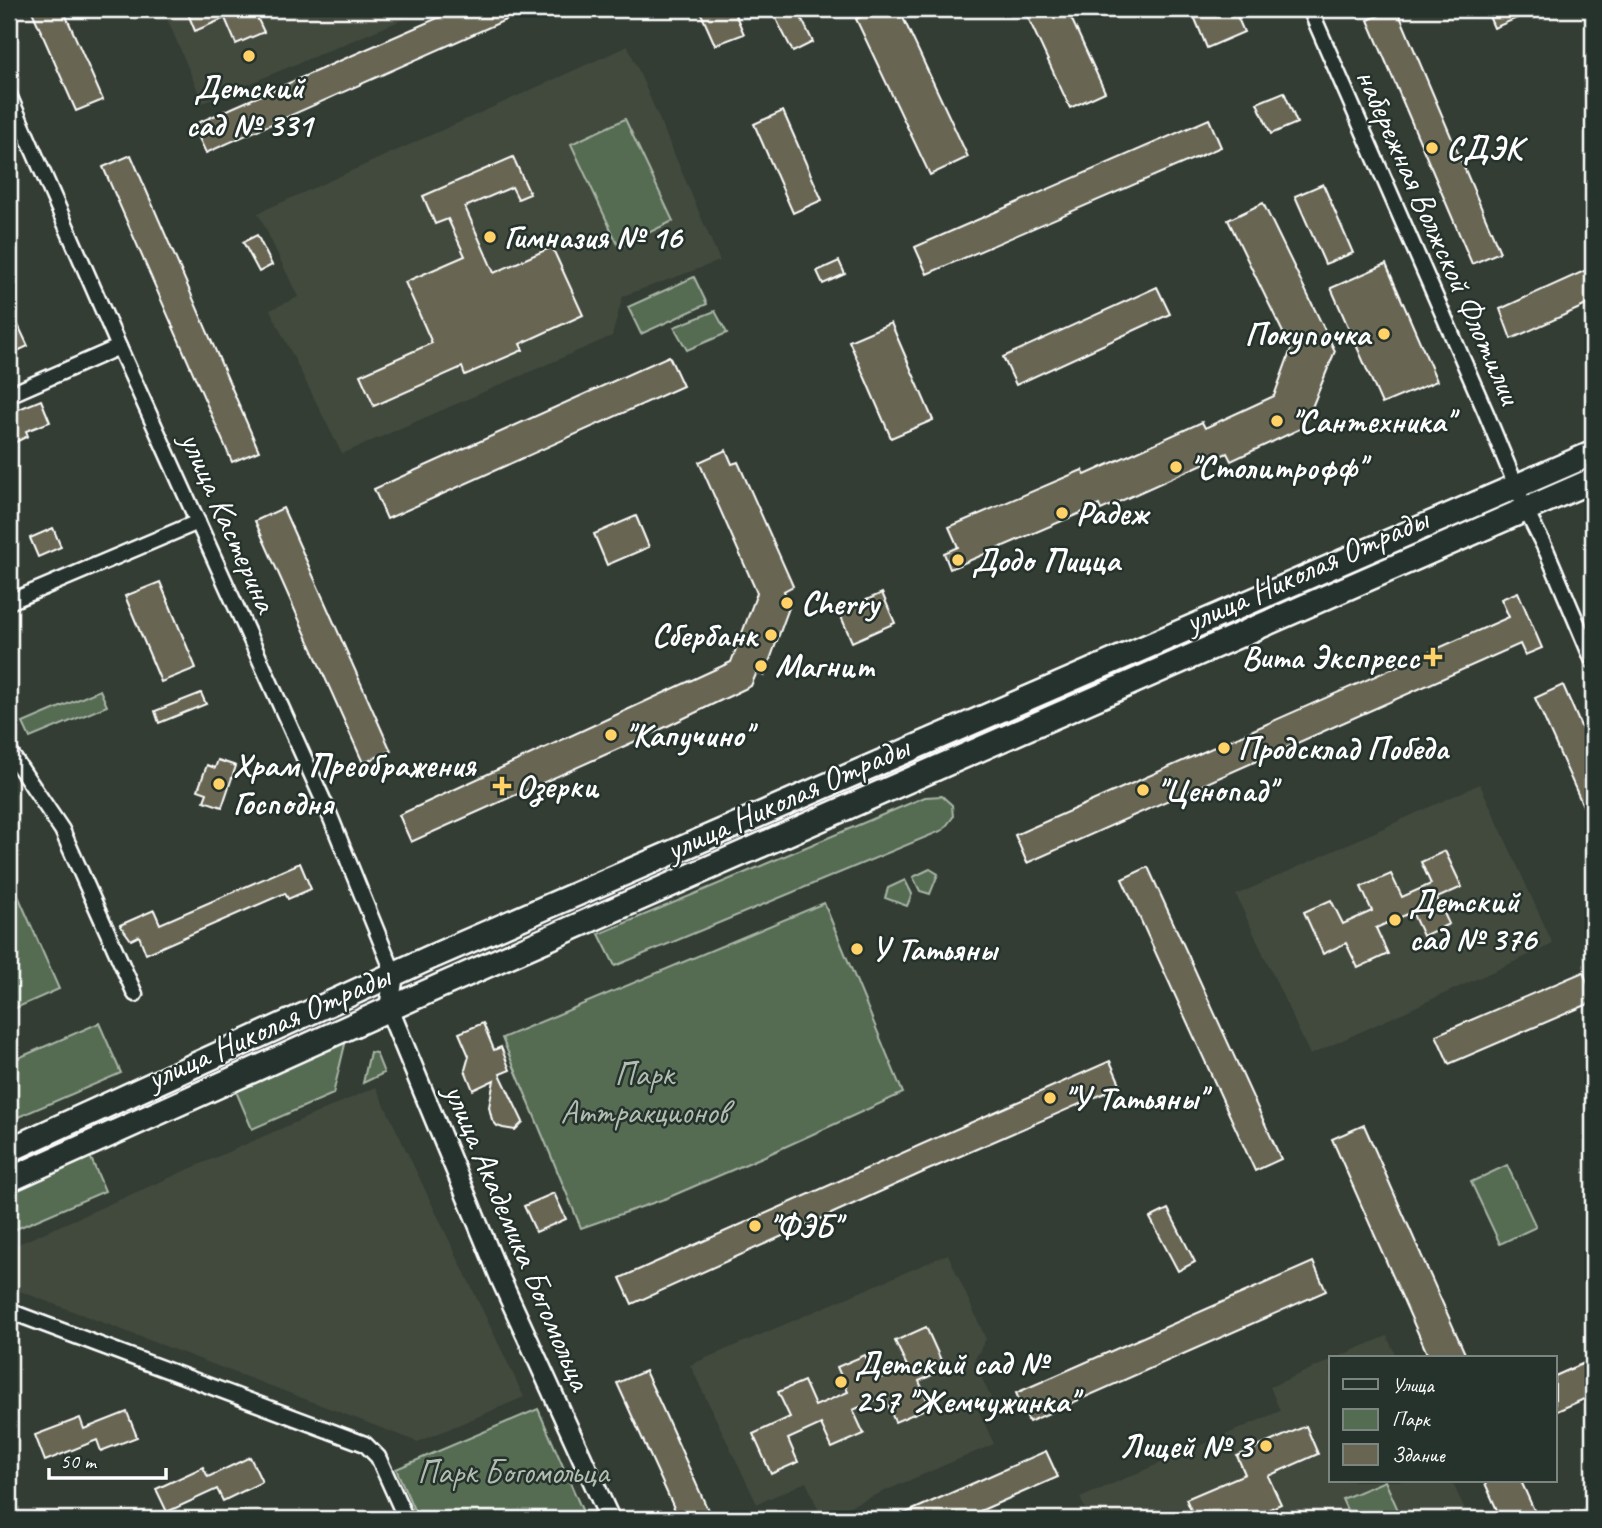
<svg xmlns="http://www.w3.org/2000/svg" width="1602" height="1528" font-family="Caveat,sans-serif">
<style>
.built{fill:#43493d}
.green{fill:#546c52;stroke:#aab6a8;stroke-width:2}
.building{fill:#686652;stroke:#fff;stroke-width:2}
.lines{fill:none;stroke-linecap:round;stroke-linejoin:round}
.minor-casing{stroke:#fff;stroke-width:19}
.tertiary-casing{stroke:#fff;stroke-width:23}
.primary-casing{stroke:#fff;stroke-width:28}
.minor{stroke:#26332d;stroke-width:14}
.tertiary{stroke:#26332d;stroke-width:18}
.primary{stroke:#26332d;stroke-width:23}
.poi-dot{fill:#ffd166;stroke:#26332d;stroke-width:2.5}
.labels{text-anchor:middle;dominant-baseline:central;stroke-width:5;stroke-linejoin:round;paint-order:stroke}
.poi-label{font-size:33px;font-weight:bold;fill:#fff;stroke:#26332d;text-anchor:start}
.street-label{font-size:33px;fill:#fff;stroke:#26332d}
.park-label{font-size:33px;fill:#b2bdb1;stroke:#26332d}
</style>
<rect width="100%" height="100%" fill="#333d34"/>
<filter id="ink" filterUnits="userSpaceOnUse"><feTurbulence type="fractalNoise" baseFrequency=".0143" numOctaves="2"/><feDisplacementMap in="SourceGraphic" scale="14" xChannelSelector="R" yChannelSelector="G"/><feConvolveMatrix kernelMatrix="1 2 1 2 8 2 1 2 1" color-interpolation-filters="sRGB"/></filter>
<g filter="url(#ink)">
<!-- built -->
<g class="built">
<polygon points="163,9 428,9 203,103"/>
<polygon points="628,46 720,261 623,296 612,336 342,454 270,310 298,297 258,213"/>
<polygon points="1480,784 1553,944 1310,1055 1236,895"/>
<polygon points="376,1087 524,1397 418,1442 9,1287 9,1248"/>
<polygon points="948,1254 986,1339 974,1361 991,1398 976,1405 994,1444 822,1518 806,1482 757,1504 690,1365"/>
<polygon points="1387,1336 1397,1358 1335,1358 1375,1341"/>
<polygon points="1331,1360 1331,1481 1452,1481 1469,1519 1090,1519 1080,1498 1280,1411 1270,1387"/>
</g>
<!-- green -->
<g class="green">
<polygon points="625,119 673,221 619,247 571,144"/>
<polygon points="694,277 707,304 641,334 628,307"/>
<polygon points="715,311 727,333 687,350 674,327"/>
<polygon points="100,690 107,706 30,738 23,723"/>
<polygon points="942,796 952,805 953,817 943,830 615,966 599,934 925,797"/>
<polygon points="930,869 938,874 930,894 920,891 913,877"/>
<polygon points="9,875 59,989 9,1011"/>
<polygon points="905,880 912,894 907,906 885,898 888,888"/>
<polygon points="824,903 903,1093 767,1155 667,1198 581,1228 502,1038"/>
<polygon points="99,1023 121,1073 16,1118 9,1101 9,1062"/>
<polygon points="346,1040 333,1094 252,1129 235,1089"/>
<polygon points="370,1052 376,1053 384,1073 363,1083"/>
<polygon points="90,1156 105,1191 9,1232 9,1191"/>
<polygon points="1507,1165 1536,1227 1500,1244 1471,1182"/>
<polygon points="538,1409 586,1519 418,1519 396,1469"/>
<polygon points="1385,1481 1402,1519 1351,1519 1342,1499"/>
</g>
<!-- building -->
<g class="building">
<polygon points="31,9 63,9 103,100 76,111"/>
<polygon points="186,9 253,9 264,32 236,44 225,18 195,31"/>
<polygon points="458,9 530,9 206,153 193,125"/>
<polygon points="699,9 733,9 744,34 715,45"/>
<polygon points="771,9 797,9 813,42 793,52"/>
<polygon points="878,9 899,9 968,157 930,175 856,19"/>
<polygon points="1024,9 1067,9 1105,92 1070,108"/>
<polygon points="1191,9 1234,9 1244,32 1207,48"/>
<polygon points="1394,9 1397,9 1500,252 1472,264 1368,20"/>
<polygon points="1486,9 1538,9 1494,28"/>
<polygon points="1284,92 1297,123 1271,134 1257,103"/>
<polygon points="783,111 822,200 793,213 754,124"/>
<polygon points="1209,119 1221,147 927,274 915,247"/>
<polygon points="131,155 259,451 232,462 103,167"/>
<polygon points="513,157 530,194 518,199 512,187 465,207 494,273 552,247 583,315 520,344 523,350 465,375 462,367 374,406 360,375 432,343 405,282 465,256 448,219 435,224 423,196"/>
<polygon points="1323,184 1353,253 1325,264 1295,196"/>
<polygon points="1263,203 1335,351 1304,427 1231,461 1227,453 1101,510 1099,505 950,569 944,553 958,547 949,527 1082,470 1085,475 1202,422 1205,428 1274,396 1291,349 1228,220"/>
<polygon points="257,235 272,265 259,272 243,242"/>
<polygon points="839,261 845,274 823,284 817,271"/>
<polygon points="1386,264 1437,381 1382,404 1331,288"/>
<polygon points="1593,267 1593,302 1511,339 1500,309"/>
<polygon points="1157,287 1170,314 1016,385 1003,357"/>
<polygon points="9,306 28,346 9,355"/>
<polygon points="891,323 933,420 891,438 849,341"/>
<polygon points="669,356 683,386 387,519 374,489"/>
<polygon points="41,400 50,422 26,431 28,436 14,443 9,432 9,413"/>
<polygon points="726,450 732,464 738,462 793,586 784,591 790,605 764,676 757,672 751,686 647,736 411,842 399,815 731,662 757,593 699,462"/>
<polygon points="283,508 391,751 363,763 255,521"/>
<polygon points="636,516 649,547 607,565 594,534"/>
<polygon points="53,528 61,547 38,557 30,538"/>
<polygon points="160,582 196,668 161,682 125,596"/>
<polygon points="1518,592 1542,648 1525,655 1520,644 1027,863 1015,835 1509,617 1501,599"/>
<polygon points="882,593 895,623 852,642 839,612"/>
<polygon points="1563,685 1593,754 1593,828 1535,698"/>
<polygon points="201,693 206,704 159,723 155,711"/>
<polygon points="218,760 236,766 222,807 204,801 207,793 198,790 207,765 215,768"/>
<polygon points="1445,851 1462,887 1437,898 1449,924 1423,936 1412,912 1376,928 1388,954 1358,968 1346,943 1323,954 1304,912 1331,900 1343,924 1372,911 1361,887 1391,874 1402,897 1431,884 1421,862"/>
<polygon points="300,863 311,889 288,899 285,893 146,954 139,936 131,940 120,925 154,910 160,924"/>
<polygon points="1148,867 1281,1159 1255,1171 1122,879"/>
<polygon points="1583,972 1593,996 1593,1002 1449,1064 1436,1035"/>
<polygon points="483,1023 494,1050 501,1047 510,1070 500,1074 523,1122 515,1130 503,1128 497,1126 492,1120 489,1107 494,1080 473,1090 465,1070 469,1056 459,1033"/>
<polygon points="1110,1061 1121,1086 926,1171 632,1304 620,1278"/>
<polygon points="1364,1125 1412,1234 1467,1358 1429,1358 1332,1139"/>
<polygon points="554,1193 566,1219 536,1232 524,1206"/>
<polygon points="1168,1209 1195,1262 1178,1271 1150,1218"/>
<polygon points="1313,1262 1326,1291 1029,1422 1016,1393"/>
<polygon points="926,1327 945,1369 919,1381 930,1407 895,1422 884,1396 853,1410 864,1434 832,1448 821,1424 788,1439 798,1462 771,1474 753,1434 790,1417 778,1392 804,1381 815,1406 848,1392 837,1367 865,1355 876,1380 907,1366 895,1341"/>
<polygon points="1593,1359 1593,1395 1555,1412 1555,1376"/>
<polygon points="645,1371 661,1405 712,1519 679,1519 617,1383"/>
<polygon points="127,1412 137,1437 101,1451 97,1440 45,1461 35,1435 80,1418 84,1429"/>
<polygon points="1306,1426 1318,1454 1268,1476 1281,1504 1265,1511 1269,1519 1195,1519 1186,1499 1245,1474 1237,1456"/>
<polygon points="1046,1451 1058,1477 1012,1497 962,1519 892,1519"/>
<polygon points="250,1457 262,1482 223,1501 217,1489 167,1512 156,1489 203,1467 208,1477"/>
<polygon points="1484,1481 1521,1481 1538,1519 1501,1519"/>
</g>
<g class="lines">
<defs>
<g id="minor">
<polyline points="1310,9 1486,413 1526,510 1547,552 1593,661"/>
<polyline points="9,95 119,347 328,811 394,974"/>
<polyline points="9,395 119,347"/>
<polyline points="9,602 198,522"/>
<polyline points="9,751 62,830 135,994"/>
<polyline points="9,1310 17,1314 365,1444 378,1457 406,1519"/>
</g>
<polyline id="tertiary" points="394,974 389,1009 501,1280 610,1519"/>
<g id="primary">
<polyline points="9,1150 429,958 1593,453"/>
<polyline points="9,1180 440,986 1593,480"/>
</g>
</defs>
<!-- minor casing -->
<use href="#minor" class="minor-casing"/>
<!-- tertiary casing -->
<use href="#tertiary" class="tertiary-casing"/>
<!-- primary casing -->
<use href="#primary" class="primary-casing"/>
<!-- minor -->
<use href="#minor" class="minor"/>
<!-- tertiary -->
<use href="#tertiary" class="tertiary"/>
<!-- primary -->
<use href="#primary" class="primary"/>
</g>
</g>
<!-- markers -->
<g class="poi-dot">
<circle cx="249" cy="56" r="7"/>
<circle cx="1432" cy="148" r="7"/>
<circle cx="490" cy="237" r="7"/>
<circle cx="1384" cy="334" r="7"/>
<circle cx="1277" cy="421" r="7"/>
<circle cx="1176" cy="467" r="7"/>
<circle cx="1062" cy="513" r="7"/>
<circle cx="958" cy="560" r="7"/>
<circle cx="787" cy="603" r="7"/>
<circle cx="771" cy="635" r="7"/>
<path d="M1429.5 646.5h7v7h7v7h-7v7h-7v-7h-7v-7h7z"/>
<circle cx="761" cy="666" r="7"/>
<circle cx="611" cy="735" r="7"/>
<circle cx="1224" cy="748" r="7"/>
<circle cx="219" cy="784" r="7"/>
<path d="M498.5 775.5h7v7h7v7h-7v7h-7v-7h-7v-7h7z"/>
<circle cx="1143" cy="790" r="7"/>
<circle cx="1395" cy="920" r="7"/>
<circle cx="857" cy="949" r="7"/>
<circle cx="1050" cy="1098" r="7"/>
<circle cx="755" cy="1226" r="7"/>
<circle cx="841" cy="1382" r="7"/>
<circle cx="1266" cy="1446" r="7"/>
</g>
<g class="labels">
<!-- poi labels -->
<g class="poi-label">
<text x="249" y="87" text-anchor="middle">Детский<tspan x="249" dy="38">сад № 331</tspan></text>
<text x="1446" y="148">СДЭК</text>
<text x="504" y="237">Гимназия № 16</text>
<text x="1370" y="334" text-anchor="end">Покупочка</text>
<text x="1291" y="421">"Сантехника"</text>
<text x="1190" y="467">"Столитрофф"</text>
<text x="1076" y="513">Радеж</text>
<text x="972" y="560">Додо Пицца</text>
<text x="801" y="603">Cherry</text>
<text x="757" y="635" text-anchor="end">Сбербанк</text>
<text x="1419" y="657" text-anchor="end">Вита Экспресс</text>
<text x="775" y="666">Магнит</text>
<text x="625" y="735">"Капучино"</text>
<text x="1238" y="748">Продсклад Победа</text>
<text x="233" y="765">Храм Преображения<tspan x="233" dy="38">Господня</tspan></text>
<text x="516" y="786">Озерки</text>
<text x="1157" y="790">"Ценопад"</text>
<text x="1409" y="901">Детский<tspan x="1409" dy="38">сад № 376</tspan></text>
<text x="871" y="949">У Татьяны</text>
<text x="1064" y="1098">"У Татьяны"</text>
<text x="769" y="1226">"ФЭБ"</text>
<text x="855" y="1363">Детский сад №<tspan x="855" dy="38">257 "Жемчужинка"</tspan></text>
<text x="1252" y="1446" text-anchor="end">Лицей № 3</text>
</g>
<!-- street labels -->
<g class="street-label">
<text transform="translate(1439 236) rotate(66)">набережная Волжской Флотилии</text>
<text transform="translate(229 522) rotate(66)">улица Кастерина</text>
<text transform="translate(1306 570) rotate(-24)">улица Николая Отрады</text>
<text transform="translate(787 798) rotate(-24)">улица Николая Отрады</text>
<text transform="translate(268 1027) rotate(-24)">улица Николая Отрады</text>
<text transform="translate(518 1237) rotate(67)">улица Академика Богомольца</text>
</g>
<!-- park labels -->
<g class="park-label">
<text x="644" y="1074">Парк<tspan x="644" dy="38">Аттракционов</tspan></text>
<text x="513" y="1472">Парк Богомольца</text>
</g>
</g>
<!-- margin -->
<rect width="1602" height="1528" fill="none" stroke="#26332d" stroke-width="35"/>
<rect x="18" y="18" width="1567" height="1493" fill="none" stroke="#fff" stroke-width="2.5" filter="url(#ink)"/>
<!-- legend -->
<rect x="1329" y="1356" width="228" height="126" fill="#26332d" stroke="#7d8581" stroke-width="2"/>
<rect x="1343" y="1379" width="35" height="10" fill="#26332d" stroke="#7d8581" stroke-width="2"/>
<text x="1392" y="1392" font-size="21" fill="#ffffff">Улица</text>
<rect x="1343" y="1409" width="35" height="21" fill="#546c52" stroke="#7d8581" stroke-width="2"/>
<text x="1392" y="1426" font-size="21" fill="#ffffff">Парк</text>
<rect x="1343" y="1444" width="35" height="21" fill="#686652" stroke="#7d8581" stroke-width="2"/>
<text x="1392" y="1462" font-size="21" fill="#ffffff">Здание</text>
<!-- scale -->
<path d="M49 1468v10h117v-10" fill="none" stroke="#ffffff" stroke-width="3.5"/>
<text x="60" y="1468" font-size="21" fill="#ffffff" stroke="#26332d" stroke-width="5" paint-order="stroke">50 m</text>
</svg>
